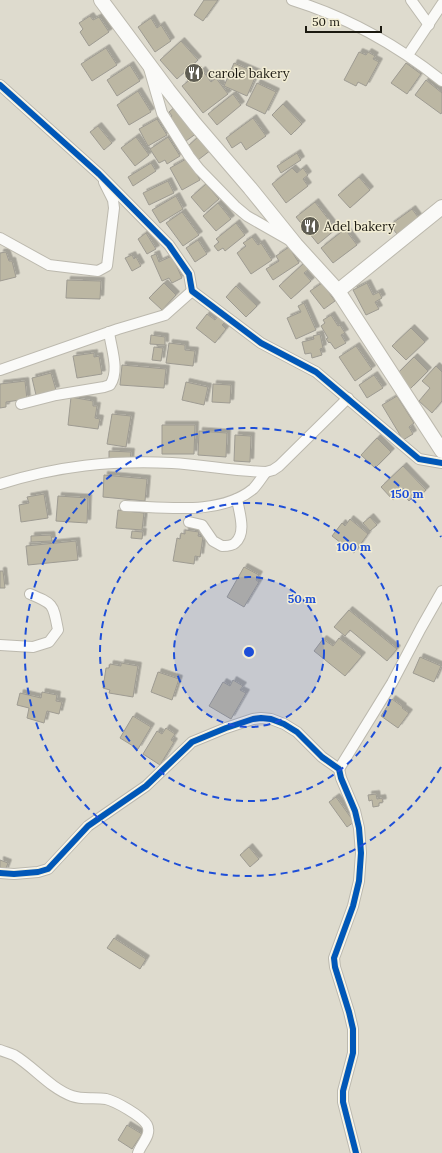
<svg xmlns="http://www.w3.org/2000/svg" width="442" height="1153" font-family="Lora,serif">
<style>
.building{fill:#bcb7a3;stroke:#9e9b92;filter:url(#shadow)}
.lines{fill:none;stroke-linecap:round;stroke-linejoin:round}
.street-casing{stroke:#bcb9ae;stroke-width:12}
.secondary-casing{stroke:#bcb9ae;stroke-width:16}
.street{stroke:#fafaf8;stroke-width:10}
.secondary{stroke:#fafaf8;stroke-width:14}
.cycleway-casing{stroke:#f2edd4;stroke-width:8}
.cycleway{stroke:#0057b8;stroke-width:6}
.ring{fill:none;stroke:#1d4ed8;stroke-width:2;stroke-dasharray:7 5}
.labels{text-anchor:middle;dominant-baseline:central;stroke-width:3;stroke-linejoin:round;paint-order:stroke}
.poi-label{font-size:13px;fill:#1b1910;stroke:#f2edd4;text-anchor:start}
.centre{fill:#1d4ed8;stroke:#f2edd4;stroke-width:2}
.ring-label{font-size:12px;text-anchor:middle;font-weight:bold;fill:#1d4ed8;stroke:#f2edd4;stroke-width:3;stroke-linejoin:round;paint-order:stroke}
</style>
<defs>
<filter id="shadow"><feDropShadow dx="3.5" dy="-3.5" stdDeviation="0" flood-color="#0004"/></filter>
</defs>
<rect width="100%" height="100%" fill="#dedbce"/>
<!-- building -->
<g class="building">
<polygon points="204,0 218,0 203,21 194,15"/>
<polygon points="90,16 93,20 99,17 109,32 89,46 80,32 83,29 79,23"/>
<polygon points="151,18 157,28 161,25 171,41 155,52 138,27"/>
<polygon points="181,41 198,60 177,79 160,60"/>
<polygon points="106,48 117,65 92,81 81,64"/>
<polygon points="359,52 366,55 368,52 375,56 373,59 379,62 366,86 358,82 356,86 344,80"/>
<polygon points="234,63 257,73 247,96 224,86"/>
<polygon points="406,63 421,74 407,94 391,83"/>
<polygon points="130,65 140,81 117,96 107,80"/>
<polygon points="202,70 211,82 216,78 228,94 203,113 182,86"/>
<polygon points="426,80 442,93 442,112 441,114 415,95"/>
<polygon points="257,83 276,92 265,114 246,105"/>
<polygon points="138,91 151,112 129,125 117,105"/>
<polygon points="233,94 241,105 217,125 208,114"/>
<polygon points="283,104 302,124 291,135 272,115"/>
<polygon points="177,105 197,133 186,141 169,119 172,116 169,112"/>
<polygon points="253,118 266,136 246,150 241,142 232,148 226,138"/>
<polygon points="157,119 167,135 148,146 139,129"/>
<polygon points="98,126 112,143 104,150 90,132"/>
<polygon points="199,136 211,150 198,160 187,147"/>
<polygon points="136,137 149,155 135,166 121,148"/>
<polygon points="168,137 180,156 167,164 165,160 159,163 150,149"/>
<polygon points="297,153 301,160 281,173 277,166"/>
<polygon points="188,158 200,180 182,190 170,168"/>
<polygon points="151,163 156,171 133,186 128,177"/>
<polygon points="292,168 297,173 303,168 308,175 303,179 308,186 286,203 272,184"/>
<polygon points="359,177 370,190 350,208 338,195"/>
<polygon points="168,181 174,193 149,205 143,193"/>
<polygon points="206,184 219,199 204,212 191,197"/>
<polygon points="176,196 183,209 160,223 152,210"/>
<polygon points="315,202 336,229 318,244 296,217"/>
<polygon points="218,203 231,219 216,231 203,216"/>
<polygon points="412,209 421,221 400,238 390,225"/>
<polygon points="182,212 199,235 183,246 166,223"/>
<polygon points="236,223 245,235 225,251 223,248 218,251 214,246 219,242 216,239"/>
<polygon points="345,229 357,245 333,263 321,248"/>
<polygon points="146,233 156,249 147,254 138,239"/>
<polygon points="252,237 258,245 261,243 272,260 251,274 237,253 246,246 243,243"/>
<polygon points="198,240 207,254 195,262 186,248"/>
<polygon points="289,247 299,263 273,280 266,269 279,261 276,256"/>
<polygon points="6,252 9,261 12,261 16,277 0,281 0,253"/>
<polygon points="156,254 159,262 172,256 182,278 172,283 169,278 162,281 151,256"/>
<polygon points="132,255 134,259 136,257 141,266 132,271 125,258"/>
<polygon points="304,263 309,269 304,273 311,281 291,299 279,286"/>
<polygon points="67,280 101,281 100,299 66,298"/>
<polygon points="164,283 176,295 162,310 149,298"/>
<polygon points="322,283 335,301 324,309 310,291"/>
<polygon points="367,283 373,295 379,292 382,298 375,302 379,309 366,315 353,290"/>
<polygon points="236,286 257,306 246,317 226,297"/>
<polygon points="304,303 316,330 296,339 287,318 301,312 298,306"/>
<polygon points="207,314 215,320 218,316 225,322 222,325 226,329 215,343 196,328"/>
<polygon points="331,315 338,326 340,325 345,333 341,335 346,343 335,349 330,342 329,343 326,339 328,338 321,326 325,323 323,320"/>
<polygon points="411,328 425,342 406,360 392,346"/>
<polygon points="320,334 323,348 320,349 322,355 312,358 311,353 305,354 302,342 314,339 313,336"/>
<polygon points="151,335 165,337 165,345 150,344"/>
<polygon points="169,343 185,345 185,350 195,351 193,366 166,363"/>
<polygon points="356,346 372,369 355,381 339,357"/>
<polygon points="154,347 163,348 161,361 152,360"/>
<polygon points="94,353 94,357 99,356 102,374 77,378 73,356"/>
<polygon points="414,357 428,371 410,389 396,375"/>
<polygon points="122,365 166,369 164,388 120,385"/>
<polygon points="436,366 442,372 442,401 432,413 419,401 430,388 422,381"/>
<polygon points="51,373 56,390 36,395 32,378"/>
<polygon points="374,375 383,388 367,398 359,385"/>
<polygon points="25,381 27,399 6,402 6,407 0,408 0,384"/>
<polygon points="186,382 208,387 204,405 182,400"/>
<polygon points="213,384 231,385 230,403 212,402"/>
<polygon points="397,396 414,423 409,427 413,434 403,440 382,405"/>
<polygon points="71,397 93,401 93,406 97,406 95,418 100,419 98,429 68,425"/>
<polygon points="112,414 131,416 126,447 107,444"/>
<polygon points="162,425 195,425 194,454 162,454"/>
<polygon points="199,431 227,433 226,457 198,455"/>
<polygon points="235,435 251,436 250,462 234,461"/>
<polygon points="377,438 391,452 375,468 361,455"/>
<polygon points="109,451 131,452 130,461 109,459"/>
<polygon points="403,466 426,490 418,498 415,495 409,501 401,493 393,500 381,487"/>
<polygon points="104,475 147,479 145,501 103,497"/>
<polygon points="44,494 48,518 21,522 19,505 29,503 27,497"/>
<polygon points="58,496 88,498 87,523 56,521"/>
<polygon points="118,510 144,513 142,530 116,528"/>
<polygon points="370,517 377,525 370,531 363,523"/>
<polygon points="350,519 368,534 354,553 332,536 342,523 345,526"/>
<polygon points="185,530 199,532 198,536 203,537 200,557 195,556 194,564 173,561 177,538 180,539 181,533 185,534"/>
<polygon points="132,531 143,532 142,539 131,538"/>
<polygon points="51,535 52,541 31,542 31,536"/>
<polygon points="76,541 78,560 28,565 26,546"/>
<polygon points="244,567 259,575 256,580 259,582 244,607 227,597"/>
<polygon points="0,571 3,571 5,588 0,588"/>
<polygon points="349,610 397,649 387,661 350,630 345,636 334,627"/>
<polygon points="339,638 362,656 345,676 314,651 323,639 333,646"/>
<polygon points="420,657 441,666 434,682 413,673"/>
<polygon points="121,663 138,666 133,697 109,693 110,690 103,688 106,668 109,668 110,664 121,666"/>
<polygon points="158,672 179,679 172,700 151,692"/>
<polygon points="233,680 243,686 240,690 246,693 231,719 209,706 223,682 230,686"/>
<polygon points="42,692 57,695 56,701 62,702 59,714 47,711 44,723 27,718 29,708 17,705 20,693 41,698"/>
<polygon points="392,699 403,707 402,708 409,713 398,728 381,716"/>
<polygon points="133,716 151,727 138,749 120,738"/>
<polygon points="166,728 175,734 171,740 174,742 160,765 143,754 157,731 162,734"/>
<polygon points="376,794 377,799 382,798 383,802 379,803 379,806 373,807 372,800 369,801 368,795"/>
<polygon points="336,797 354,822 347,827 329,802"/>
<polygon points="249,847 259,859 250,867 240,855"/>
<polygon points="0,860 8,863 5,871 0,869"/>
<polygon points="114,938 146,959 140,969 107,948"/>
<polygon points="127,1125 142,1134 132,1149 118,1140"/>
</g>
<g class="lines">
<defs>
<g id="street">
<path d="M292 0C347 17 397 45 442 81"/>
<polyline points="411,0 429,25"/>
<polyline points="408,55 442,4"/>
<polyline points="149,68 162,113 189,156 199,169 235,206 247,216 289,240"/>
<polyline points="0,85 99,174 169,245 189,274 192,291 261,343 316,372 419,459 442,463"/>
<polyline points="0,238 49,265 98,271 107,266 114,208 113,200 104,182"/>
<polyline points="0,370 118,329 165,315 192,291"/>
<path d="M21 404 56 395 104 387 110 385C120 371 111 348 109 332"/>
<path d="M0 484C58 466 111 460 172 463 203 465 235 471 266 472L273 470 279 466 348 398"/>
<path d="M125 506C165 507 220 516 253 489 258 484 262 477 266 472"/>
<path d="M189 522 202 525 213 541 222 546C226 546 232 546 235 543 247 533 239 512 237 499"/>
<path d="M0 645 33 647 49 642 58 630C53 604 54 604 30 594"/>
<polyline points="339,769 392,683 421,628 442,591"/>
<polyline points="0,873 14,874 38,872 48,869 88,826 146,786 192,742 226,728 253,719 261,718 271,719 284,724 297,732 322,757 339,769 341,778 355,811 359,828 361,853 359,881 353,906 334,958 335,967 349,1012 353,1029 353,1053 343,1091 343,1102 356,1153"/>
<path d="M0 1050C5 1052 10 1053 14 1055 34 1067 50 1088 72 1096 83 1100 94 1097 106 1099 115 1101 142 1116 147 1125 152 1135 141 1144 138 1153"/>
</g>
<g id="secondary">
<polyline points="101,0 168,90 195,124 250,188 296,245 338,291 442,451"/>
<polyline points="338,291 442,207"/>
</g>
</defs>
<!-- street casing -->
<use href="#street" class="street-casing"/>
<!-- secondary casing -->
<use href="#secondary" class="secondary-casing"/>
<!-- street -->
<use href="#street" class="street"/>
<!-- secondary -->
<use href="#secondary" class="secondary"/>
<defs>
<g id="cycleway">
<polyline points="0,85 99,174 169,245 189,274 192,291 261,343 316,372 419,459 442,463"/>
<polyline points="0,873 14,874 38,872 48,869 88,826 146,786 192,742 226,728 253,719 261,718 271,719 284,724 297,732 322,757 339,769 341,778 355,811 359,828 361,853 359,881 353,906 334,958 335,967 349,1012 353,1029 353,1053 343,1091 343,1102 356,1153"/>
</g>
</defs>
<!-- cycleway casing -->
<use href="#cycleway" class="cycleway-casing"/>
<!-- cycleway -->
<use href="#cycleway" class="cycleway"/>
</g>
<!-- distance rings -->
<circle cx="249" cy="652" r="75" fill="#1d4ed8" fill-opacity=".12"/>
<g class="ring">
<circle cx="249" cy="652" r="75"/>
<circle cx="249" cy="652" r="149"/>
<path d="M441 767A224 224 0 1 1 441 537"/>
</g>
<!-- icons -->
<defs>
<symbol id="restaurant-disc" viewBox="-11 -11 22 22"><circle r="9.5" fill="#5f5d52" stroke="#f2edd4"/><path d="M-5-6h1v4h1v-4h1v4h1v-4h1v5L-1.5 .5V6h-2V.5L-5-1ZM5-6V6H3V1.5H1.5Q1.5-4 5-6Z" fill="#fff"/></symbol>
</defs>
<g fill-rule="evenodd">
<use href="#restaurant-disc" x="183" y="62" width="22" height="22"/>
<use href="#restaurant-disc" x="299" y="215" width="22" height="22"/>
</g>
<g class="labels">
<!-- poi labels -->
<g class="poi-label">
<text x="208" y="73">carole bakery</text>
<text x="324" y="226">Adel bakery</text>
</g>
</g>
<circle cx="249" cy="652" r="6" class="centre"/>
<g class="ring-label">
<text x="407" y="498">150 m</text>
<text x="354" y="551">100 m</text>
<text x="302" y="603">50 m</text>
</g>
<!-- scale -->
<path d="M306 26v6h75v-6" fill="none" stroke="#1b1910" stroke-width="2"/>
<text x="312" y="26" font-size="12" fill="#1b1910" stroke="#f2edd4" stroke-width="3" paint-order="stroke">50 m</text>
</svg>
